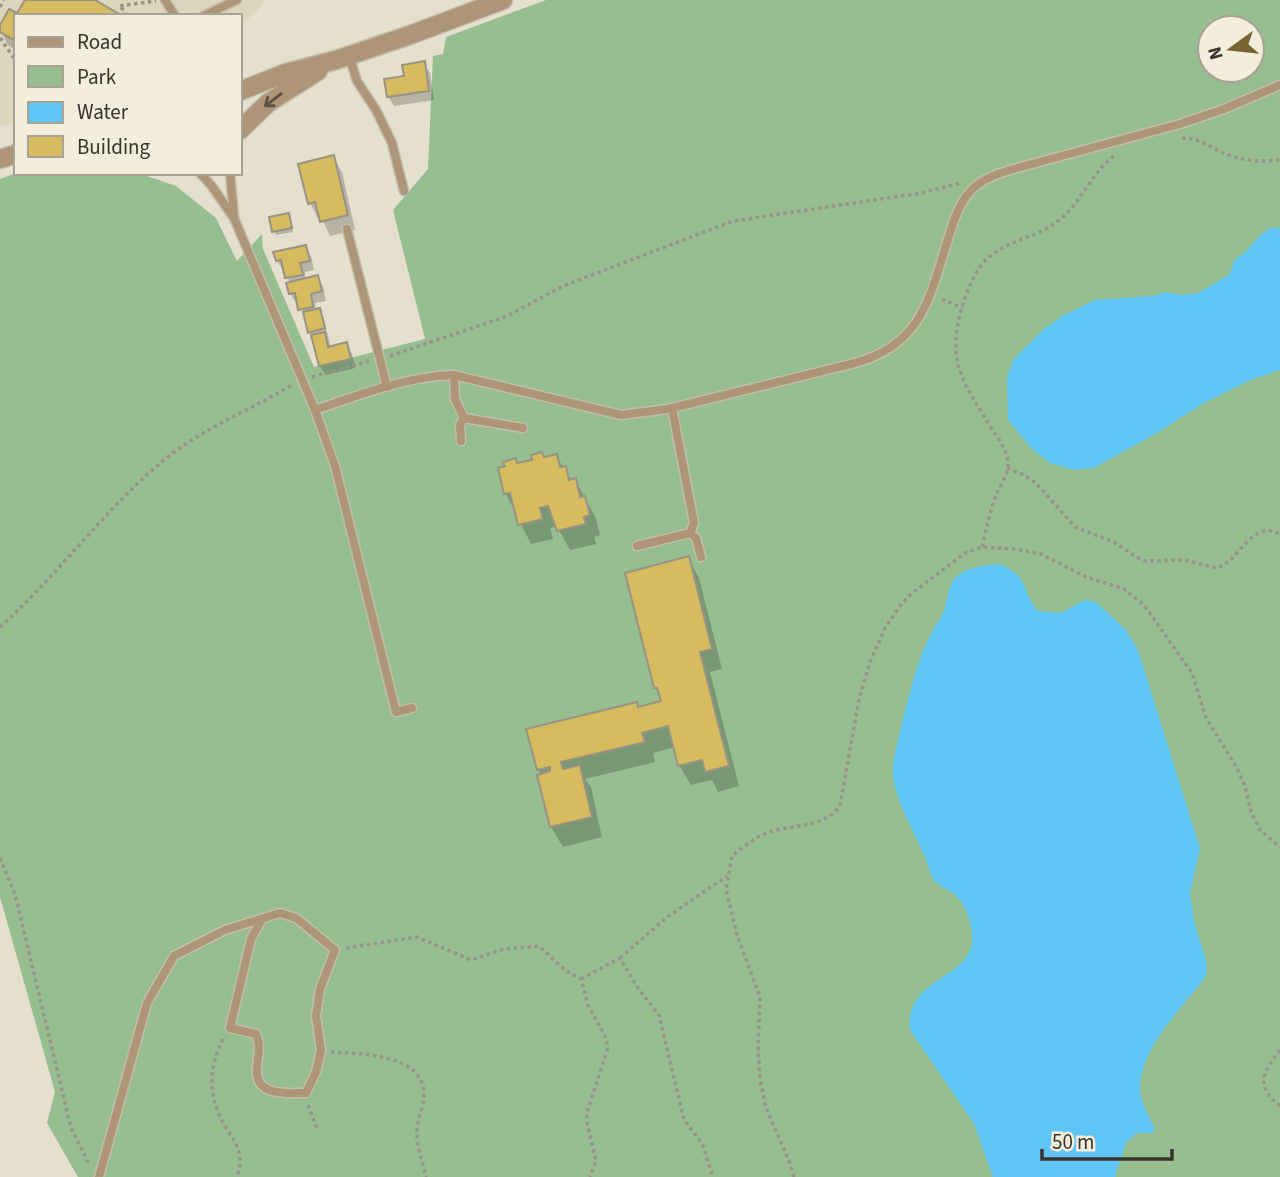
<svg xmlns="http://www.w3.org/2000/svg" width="1280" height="1177" font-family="'Source Sans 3',sans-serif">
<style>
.built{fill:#ddd6bd}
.green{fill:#96be91;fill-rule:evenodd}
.water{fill:#5ec5f4}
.shadow{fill:#0003}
.building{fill:#d6bb5f;stroke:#989383;stroke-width:2}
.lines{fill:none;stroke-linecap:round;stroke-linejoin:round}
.service-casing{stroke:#c2beae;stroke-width:11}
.tertiary-casing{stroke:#c2beae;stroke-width:21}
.path{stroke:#979386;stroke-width:3.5;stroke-dasharray:3.5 3.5;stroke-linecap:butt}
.service{stroke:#af9577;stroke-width:8}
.tertiary{stroke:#af9577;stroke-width:18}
.oneway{stroke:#5b5143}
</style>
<rect width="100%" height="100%" fill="#e5e0ce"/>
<!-- built -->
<polygon class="built" points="0,0 264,0 258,10 240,26 240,16 16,16 16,122 0,126"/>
<!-- green -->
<path class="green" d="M546 0H1280V1177H78L47 1123 55 1092 0 897V179L16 173H138L176 186 216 218 237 261 262 234 263 249 314 367 425 339 393 210 428 169 433 56 443 54 446 37ZM1210 28H1252V70H1210Z"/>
<!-- water -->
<g class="water">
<path d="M1271 228H1280V370L1251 380 1204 403 1157 433 1094 468 1073 470 1050 463 1032 449 1008 420 1007 378 1013 360 1043 330 1062 316 1095 300 1153 296 1166 292 1181 295 1198 293 1229 275 1235 259C1251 252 1255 235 1271 228Z"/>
<path d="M1000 564C1031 578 1020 589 1038 611L1061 613 1084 600 1096 602 1126 630 1138 650 1200 848 1190 893 1194 921 1207 964 1206 976C1183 1008 1141 1046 1140 1088 1140 1103 1150 1116 1155 1130L1152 1133H1137L1126 1143 1115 1177H993L974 1124 910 1030C903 977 977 978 972 935 971 919 965 903 953 893 947 889 939 886 935 881 930 875 928 864 925 857 915 833 894 799 893 773 892 760 897 745 900 732 910 693 918 651 941 617 947 608 946 597 950 587 957 568 982 565 1000 564Z"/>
</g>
<!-- shadow -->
<g class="shadow">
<polygon points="27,0 92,0 119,16 16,16 16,50 8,45 0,28 10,11 18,16"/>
<polygon points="424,63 430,73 434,100 394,106 388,96 406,77"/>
<polygon points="333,157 342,172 355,230 330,236 321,217 318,218 310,203"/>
<polygon points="288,215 293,232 276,235 274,231"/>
<polygon points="305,247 311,256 314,270 305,272 306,280 318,277 323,287 326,301 315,303 316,311 319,310 324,319 331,348 347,344 352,354 355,368 326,375 320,366 314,340 299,302 296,303 290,293 290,283 285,270 283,270 277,261 276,253"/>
<polygon points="556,456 572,481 575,480 596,518 600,535 594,537 596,544 570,550 557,526 550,528 553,539 531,544 506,494 518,465"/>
<polygon points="688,558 699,578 722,669 710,672 739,786 718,792 712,780 691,785 679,765 675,747 653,753 655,762 585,779 591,787 602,837 563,847 551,827 542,775 538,770 638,709 663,703 656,688"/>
</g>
<!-- building -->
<g class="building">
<polygon points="25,0 95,0 119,14 118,16 16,16 16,41 0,32 0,25 9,9 17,13"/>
<polygon points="425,61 429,91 387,97 384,79 404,76 402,65"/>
<polygon points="334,155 348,215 320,222 315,202 308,204 298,164"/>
<polygon points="289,213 292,228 272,232 269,217"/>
<polygon points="306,245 310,261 300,263 303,275 285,278 281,260 276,261 273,252"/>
<polygon points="318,275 322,291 311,294 313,307 298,310 295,293 289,294 286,283"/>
<polygon points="320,308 325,328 308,333 303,312"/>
<polygon points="325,332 328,347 347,342 351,359 319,366 311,335"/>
<polygon points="542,452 544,457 557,454 560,467 566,466 569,480 576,478 580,497 585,496 590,515 584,517 586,524 557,531 548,506 540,508 543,519 518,525 510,493 504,494 498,468 505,466 503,462 516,458 517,463 532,460 531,455"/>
<polygon points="689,556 712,649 700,652 729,766 705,772 702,760 678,766 668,726 642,733 645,742 561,762 563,769 580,765 592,817 550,827 537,775 550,771 550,767 537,770 526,729 637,702 638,707 661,701 657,688 654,688 625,573"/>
</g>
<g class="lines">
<defs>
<g id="service">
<polyline points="165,0 175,16"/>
<polyline points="203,16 237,0"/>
<polyline points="349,56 357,81 376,110 392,143 404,191"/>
<path d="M200 173 211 185 234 218 315 410C360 395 407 376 454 375L621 415 668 409 855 363C924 344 930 295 949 236 955 216 961 198 977 185 989 176 1003 172 1017 168L1180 124 1224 109 1280 85"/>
<polyline points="230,173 234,216"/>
<polyline points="347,229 387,387"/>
<polyline points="454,375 455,399 464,418 523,428"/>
<polyline points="315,410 335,466 396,712 412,708"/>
<polyline points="461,441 460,425 464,418"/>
<polyline points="690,533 696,538 701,557"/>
<polyline points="637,546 690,533 694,523 672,408"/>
<path d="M99 1177 147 1003 174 956 225 930 280 913 296 918 335 950 320 989 316 1016 321 1050 316 1072 306 1093C285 1093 254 1097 257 1067 258 1055 261 1046 256 1034L230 1028 251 939 262 919"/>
</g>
<g id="tertiary">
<polyline points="240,91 286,73 336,60 410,35 503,0"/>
<polyline points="240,130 268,103 318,71"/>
<polyline points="0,159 16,154"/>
</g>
</defs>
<!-- service casing -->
<use href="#service" class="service-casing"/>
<!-- tertiary casing -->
<use href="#tertiary" class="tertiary-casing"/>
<!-- path -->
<g class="path">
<polyline points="0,7 3,0"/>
<polyline points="124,16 125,11 119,6 156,1"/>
<polyline points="0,38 16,61"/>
<path d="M1182 138C1197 138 1206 144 1219 151 1237 160 1260 163 1280 160"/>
<polyline points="942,299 962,308"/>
<polyline points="390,356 507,316 563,286 733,221 921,193 961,183"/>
<polyline points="312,377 369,361"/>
<path d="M1007 468 1024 475 1036 483 1075 527 1114 542 1138 558 1146 561 1184 560 1217 568C1241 560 1251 519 1280 534"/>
<path d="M982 547C986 529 990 512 996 495 1000 486 1007 476 1008 466 1009 454 1000 441 994 432 965 385 944 363 963 304 968 289 976 268 988 258 1009 239 1037 238 1058 221 1083 202 1091 171 1117 154"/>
<path d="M0 627C56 577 101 514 158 465 198 430 247 412 292 385"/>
<polyline points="0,858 15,894 71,1128 90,1166"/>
<polyline points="346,948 417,937 471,960 504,949 539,946 565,970 581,979 588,1005 607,1040 607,1051 587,1112 587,1123 596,1161 590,1177"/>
<polyline points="620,958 666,918 727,876"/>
<polyline points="581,979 620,958 638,988 659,1015 684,1120 702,1143 713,1177"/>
<path d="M223 1039C211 1063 208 1087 218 1112 229 1140 247 1144 237 1177"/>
<path d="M1280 1050C1262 1073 1255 1086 1280 1106"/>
<path d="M331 1052C360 1054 426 1053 424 1097 423 1109 416 1121 417 1134 417 1148 423 1163 426 1177"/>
<polyline points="308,1105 318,1131"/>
<path d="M794 1177 789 1161 766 1108 760 1079 758 1048 760 997 737 935 726 889 732 856C742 848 753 839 764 834 790 823 822 830 840 806L859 699 870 662 885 628 900 606 911 594 965 553 982 547 1014 549 1041 554 1086 577 1124 589 1144 605 1192 673 1206 718 1237 768 1245 786 1251 812 1260 830 1280 847"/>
</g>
<!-- service -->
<use href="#service" class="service"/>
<!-- tertiary -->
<use href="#tertiary" class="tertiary"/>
</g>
<!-- one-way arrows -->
<defs><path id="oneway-shaft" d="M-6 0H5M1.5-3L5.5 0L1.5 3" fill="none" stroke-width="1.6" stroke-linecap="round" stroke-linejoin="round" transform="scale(1.75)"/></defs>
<use class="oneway" href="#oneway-shaft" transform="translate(273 100) rotate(143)"/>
<!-- legend -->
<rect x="14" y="14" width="228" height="161" fill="#f3eddb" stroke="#a8a395" stroke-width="2"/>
<rect x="28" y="37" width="35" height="10" fill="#af9577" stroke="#a8a395" stroke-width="2"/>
<text x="77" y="49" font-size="21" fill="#37342d">Road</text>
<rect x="28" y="66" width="35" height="21" fill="#96be91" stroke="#a8a395" stroke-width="2"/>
<text x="77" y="84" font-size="21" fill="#37342d">Park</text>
<rect x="28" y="102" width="35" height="21" fill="#5ec5f4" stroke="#a8a395" stroke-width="2"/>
<text x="77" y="119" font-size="21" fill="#37342d">Water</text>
<rect x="28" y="136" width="35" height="21" fill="#d6bb5f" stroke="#a8a395" stroke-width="2"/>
<text x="77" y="154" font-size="21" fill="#37342d">Building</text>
<!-- north arrow -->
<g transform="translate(1231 49) rotate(255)"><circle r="33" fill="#f3eddb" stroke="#a8a395" stroke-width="2"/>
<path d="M0-5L12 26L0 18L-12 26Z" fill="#786332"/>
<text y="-10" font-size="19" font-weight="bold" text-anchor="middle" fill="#37342d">N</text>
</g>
<!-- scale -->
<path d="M1042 1149v10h130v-10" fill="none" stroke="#37342d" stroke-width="3.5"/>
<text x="1052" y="1149" font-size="21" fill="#37342d" stroke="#f3eddb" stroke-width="5" paint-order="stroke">50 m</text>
</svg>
